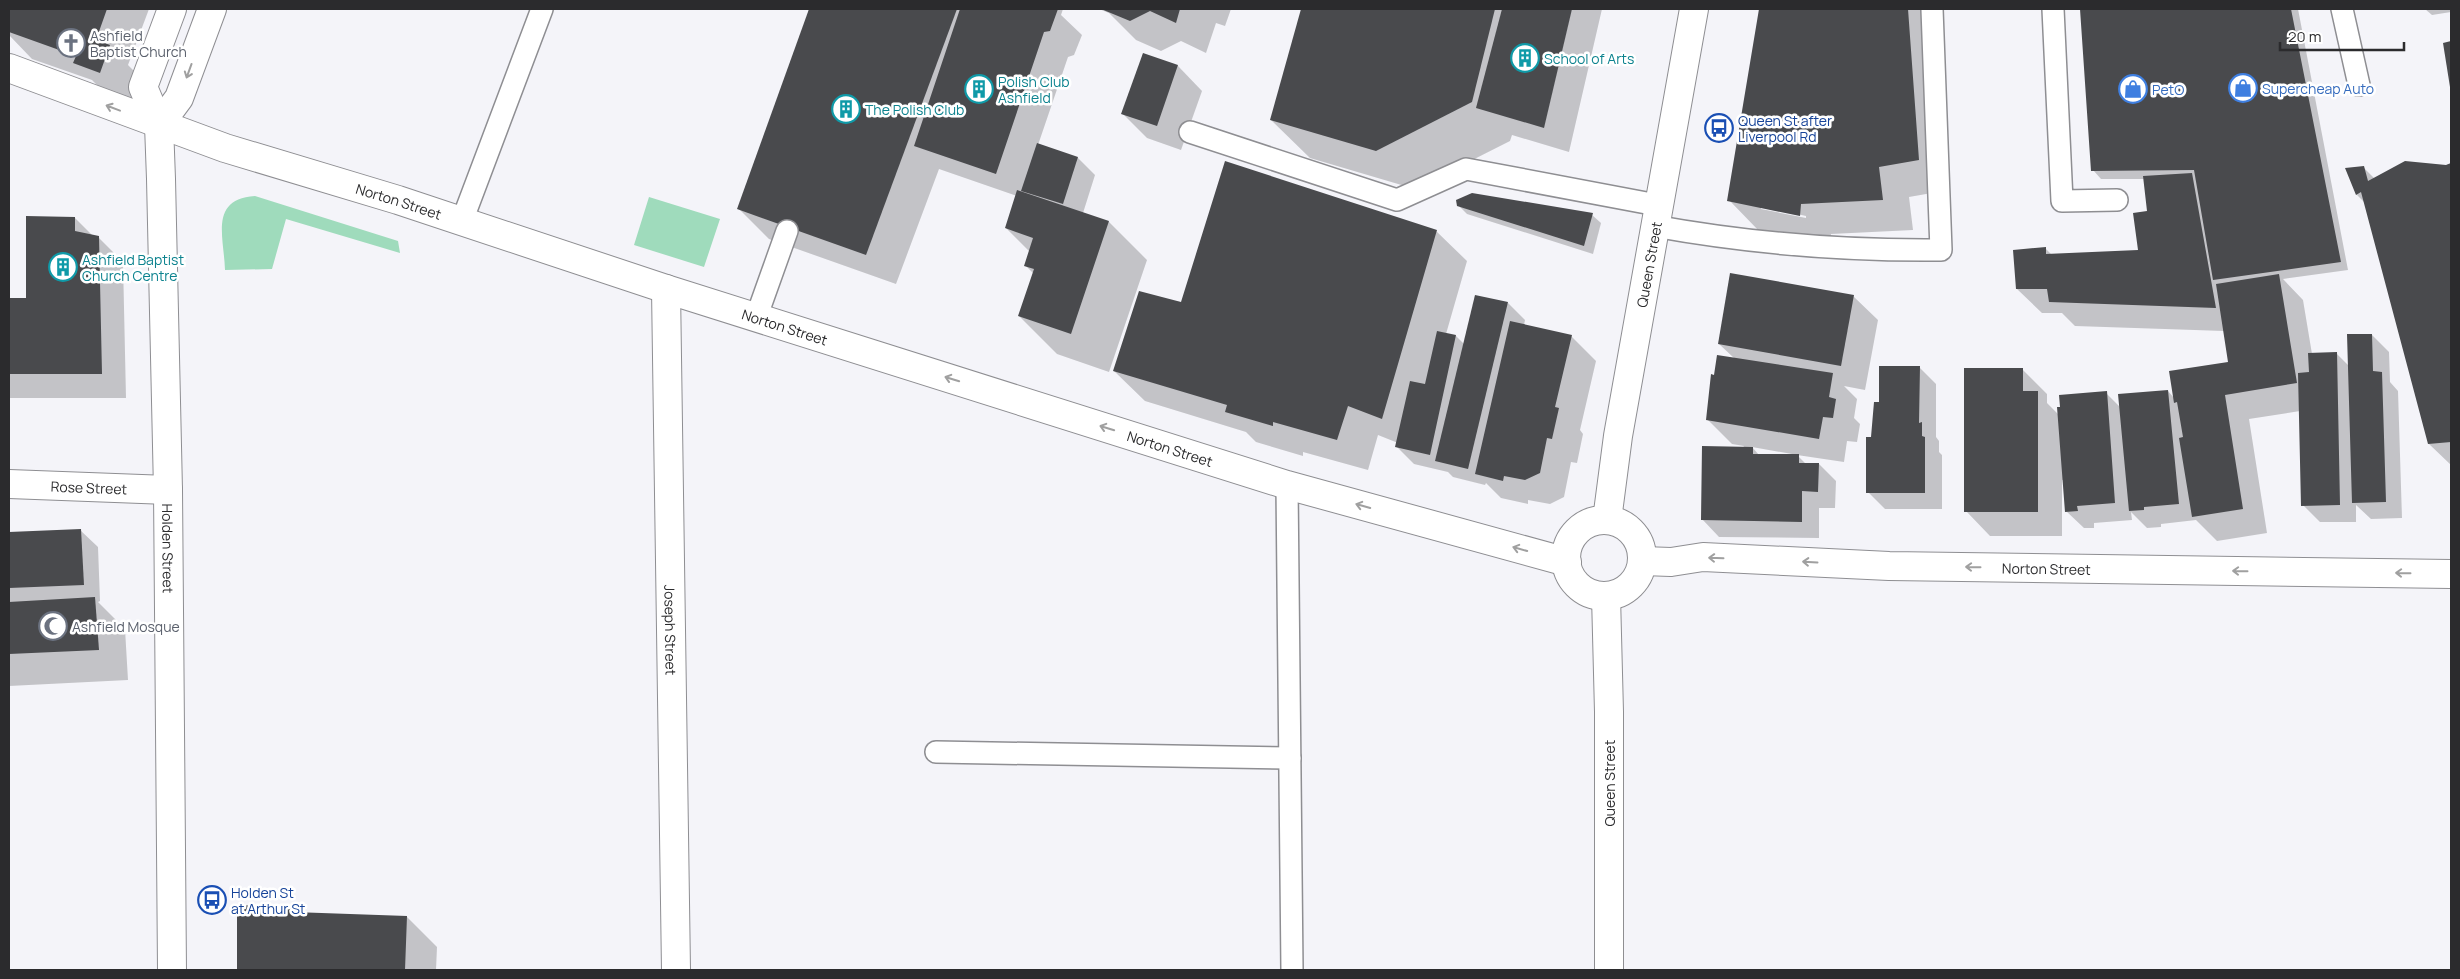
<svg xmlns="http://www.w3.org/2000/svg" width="2460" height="979" font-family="Manrope,sans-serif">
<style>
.green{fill:#9fdbbc}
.shadow{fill:#0003;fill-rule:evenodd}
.building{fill:#494a4d}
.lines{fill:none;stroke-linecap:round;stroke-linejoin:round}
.service-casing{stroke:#8e8e92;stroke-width:24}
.minor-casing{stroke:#8e8e92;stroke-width:30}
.tertiary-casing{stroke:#8e8e92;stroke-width:30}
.secondary-casing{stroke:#8e8e92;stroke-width:30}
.service{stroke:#fff;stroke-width:21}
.minor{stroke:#fff;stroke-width:28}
.tertiary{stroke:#fff;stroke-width:28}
.secondary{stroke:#fff;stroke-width:28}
.oneway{stroke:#a0a0a0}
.labels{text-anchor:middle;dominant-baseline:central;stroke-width:5;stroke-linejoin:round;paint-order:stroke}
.worship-label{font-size:14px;fill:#5b616d;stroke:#fff;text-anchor:start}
.culture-label{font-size:14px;fill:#0d838f;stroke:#fff;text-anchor:start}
.shop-label{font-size:14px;fill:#366cbe;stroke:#fff;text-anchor:start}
.transit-label{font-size:14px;fill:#164399;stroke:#fff;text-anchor:start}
.street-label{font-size:14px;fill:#2b2b2d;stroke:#fff}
</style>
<rect width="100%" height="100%" fill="#f4f4f9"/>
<!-- green -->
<g class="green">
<path d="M255 196 398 241 400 253 286 219 272 269 225 270C224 237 209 199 255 196Z"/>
<polygon points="649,197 720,219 704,267 634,245"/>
</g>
<!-- shadow -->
<g class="shadow">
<polygon points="9,9 149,9 128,65 140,77 130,102 105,93 92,80 32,59 9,35"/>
<polygon points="810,9 1063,9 1061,15 1082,35 1074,55 1068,57 1038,145 1078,158 1095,175 1083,213 1109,222 1147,260 1109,372 1057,354 1019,316 1034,274 1025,265 1030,252 1006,228 1017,196 939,169 896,284 769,239 739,209"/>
<polygon points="1099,9 1231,9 1225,26 1216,23 1206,53 1181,41 1161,51 1136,40 1109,13"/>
<polygon points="1302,9 1602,9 1569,152 1512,135 1510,141 1415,189 1310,158 1271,120"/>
<path d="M1760 9H1936L1949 190 1909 197 1913 230 1831 234 1830 245 1759 231 1729 200ZM1761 206 1806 216V218L1761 209Z"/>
<polygon points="2082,9 2298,9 2348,270 2283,279 2303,300 2312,354 2336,353 2350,367 2372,335 2389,352 2390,382 2398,391 2402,518 2371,519 2356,505 2356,522 2320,522 2303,505 2300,411 2249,419 2267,533 2217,541 2196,520 2161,524 2161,527 2147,528 2131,512 2132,520 2094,523 2094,528 2084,528 2066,511 2064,480 2062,480 2062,536 1990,536 1966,511 2023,370 2047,394 2047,403 2059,415 2106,393 2120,407 2168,391 2174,398 2229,363 2224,331 2075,326 2062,313 2042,313 2017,289 2046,249 2052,255 2139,251 2148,212 2144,179 2101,179 2093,170"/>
<polygon points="2425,9 2451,9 2451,12 2432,15"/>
<polygon points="1144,55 1178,66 1202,91 1181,150 1147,138 1123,114"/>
<polygon points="2451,164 2451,465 2429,444 2365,203 2357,195 2364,168 2375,179"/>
<polygon points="1458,205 1592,215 1601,223 1593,254 1467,214"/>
<polygon points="75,218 93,236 98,237 123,262 126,398 9,398 9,299 27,299"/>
<polygon points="1436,231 1467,261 1446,334 1456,336 1464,344 1508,303 1525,320 1524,325 1571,336 1596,361 1580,430 1583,434 1577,463 1571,462 1564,497 1550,504 1528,500 1528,504 1501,498 1486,483 1485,485 1453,477 1448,472 1414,464 1397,447 1398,443 1378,435 1368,470 1303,452 1303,456 1256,442 1246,432 1145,401 1114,371 1182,304"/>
<path d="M1853 296 1878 320 1865 390 1844 386 1857 399 1854 418 1860 424 1857 442 1847 441 1844 462 1797 455 1806 464H1819L1836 481 1835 508H1819V538L1719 537 1702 519 1744 446 1732 444 1708 420 1715 376 1734 358 1719 344ZM1752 447 1792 454V456L1759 455Z"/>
<polygon points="1919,367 1936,384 1936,437 1939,441 1939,452 1942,455 1942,509 1885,509 1868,492 1872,438 1880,403"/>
<polygon points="80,530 98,547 100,601 98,602 125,629 128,680 9,686 9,534"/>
<polygon points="238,907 293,908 298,913 407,917 437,947 436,970 238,970"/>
</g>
<!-- building -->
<g class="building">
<polygon points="9,9 107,9 96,40 110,45 100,73 73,63 76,56 9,32"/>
<polygon points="809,9 957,9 866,255 737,209"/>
<polygon points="960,9 1058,9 1050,31 1044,32 996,174 914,146"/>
<polygon points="1101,9 1180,9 1176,23 1150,11 1130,21"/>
<polygon points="1301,9 1495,9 1472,102 1376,151 1270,120"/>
<polygon points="1502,9 1572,9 1544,128 1476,108"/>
<polygon points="1759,9 1908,9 1919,160 1879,167 1883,200 1801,204 1800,216 1727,201"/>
<polygon points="2080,9 2291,9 2341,262 2213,280 2194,170 2091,171"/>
<polygon points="2451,41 2451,87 2450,87 2443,43"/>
<polygon points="1143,53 1178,65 1157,126 1121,114"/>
<polygon points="1037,143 1078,157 1063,204 1021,191"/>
<polygon points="1225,161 1437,230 1382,419 1348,406 1337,440 1273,422 1273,426 1225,412 1227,405 1113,371 1139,291 1181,302"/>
<polygon points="2405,161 2446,165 2451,163 2451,442 2428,444 2361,192 2356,195 2345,168 2364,166 2368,181"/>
<polygon points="2192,173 2216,308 2049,302 2047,289 2016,289 2013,250 2046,247 2046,254 2138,250 2133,213 2147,211 2143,176"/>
<polygon points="1017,190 1109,221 1071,334 1018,316 1034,269 1024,266 1033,238 1005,228"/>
<polygon points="1472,193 1593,213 1584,246 1457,206 1456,200"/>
<polygon points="26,216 75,217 75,231 99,236 102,374 9,374 9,298 26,298"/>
<polygon points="1730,273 1854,295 1841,366 1718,344"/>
<polygon points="2279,274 2297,383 2225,395 2243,509 2192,517 2179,438 2183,437 2177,402 2174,403 2169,371 2228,362 2216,284"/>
<polygon points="1475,295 1508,302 1468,469 1435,461"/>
<polygon points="1510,321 1572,335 1555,407 1559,408 1552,439 1547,438 1540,473 1525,480 1504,476 1503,481 1475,474"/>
<polygon points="1437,331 1456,335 1430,455 1395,447 1410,381 1425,384"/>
<polygon points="2347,334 2372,334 2373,371 2382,372 2386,502 2352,503"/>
<polygon points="2337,352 2340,505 2301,506 2298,373 2309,372 2308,353"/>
<polygon points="1717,355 1833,373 1829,397 1836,399 1833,418 1823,417 1819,439 1706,420 1711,374 1714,375"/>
<polygon points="1879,366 1920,366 1919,423 1922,422 1922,436 1925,437 1925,493 1866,493 1866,437 1871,437 1874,402 1879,402"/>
<polygon points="1964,368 2023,368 2023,391 2038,391 2038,512 1964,512"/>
<polygon points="2168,390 2179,504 2144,507 2144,510 2129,511 2118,394"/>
<polygon points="2107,391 2115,503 2077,506 2078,511 2065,512 2057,407 2060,407 2059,395"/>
<polygon points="1702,446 1753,447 1753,454 1799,454 1799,463 1819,463 1818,492 1802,491 1802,522 1701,520"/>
<polygon points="81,529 84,585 9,588 9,532"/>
<polygon points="95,597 99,650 9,654 9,602"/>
<polygon points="237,905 293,907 293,912 407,916 405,970 237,970"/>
</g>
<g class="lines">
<defs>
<g id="service">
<polyline points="2053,9 2062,201 2117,200"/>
<polyline points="2342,9 2359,85"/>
<polyline points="1190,132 1397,200 1466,169 1657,205"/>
<polyline points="462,221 542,9"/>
<path d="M1654 226C1748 243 1845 251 1941 250L1932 9"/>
<polyline points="756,318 787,231"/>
<polyline points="1287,485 1292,970"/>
<polyline points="936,752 1290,758"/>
</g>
<g id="minor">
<path id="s1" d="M666 289 676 970"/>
<path id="s2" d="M9 484 168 490"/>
<path id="s3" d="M1607 520 1618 436 1694 9"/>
<polyline points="1606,596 1609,712 1609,970"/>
</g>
<g id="tertiary">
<path id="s4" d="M172 9 143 87 159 125 161 179 168 490 172 970"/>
<polyline points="159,125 179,98 212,9"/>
</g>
<g id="secondary">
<path id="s5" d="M9 68 225 148 398 200 666 289 1287 485 1567 562"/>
<circle cx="1604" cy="558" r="38"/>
<path id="s6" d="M1643 561 1671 562 1703 557 1889 566 2451 574"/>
</g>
</defs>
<!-- service casing -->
<use href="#service" class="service-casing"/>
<!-- minor casing -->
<use href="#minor" class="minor-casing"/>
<!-- tertiary casing -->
<use href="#tertiary" class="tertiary-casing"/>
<!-- secondary casing -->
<use href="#secondary" class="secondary-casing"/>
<!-- service -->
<use href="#service" class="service"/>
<!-- minor -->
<use href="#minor" class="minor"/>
<!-- tertiary -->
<use href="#tertiary" class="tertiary"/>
<!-- secondary -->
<use href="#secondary" class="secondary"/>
</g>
<!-- one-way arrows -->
<defs><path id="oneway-shaft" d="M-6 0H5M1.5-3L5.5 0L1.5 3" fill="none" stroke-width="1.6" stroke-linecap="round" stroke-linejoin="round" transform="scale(1.25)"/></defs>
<g class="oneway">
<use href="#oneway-shaft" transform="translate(189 71) rotate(110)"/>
<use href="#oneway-shaft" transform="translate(113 108) rotate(-159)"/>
<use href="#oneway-shaft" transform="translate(952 379) rotate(-163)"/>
<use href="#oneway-shaft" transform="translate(1107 428) rotate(-163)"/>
<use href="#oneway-shaft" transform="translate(1363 506) rotate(-164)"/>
<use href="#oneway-shaft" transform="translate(1520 549) rotate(-164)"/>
<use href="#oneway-shaft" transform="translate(1716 558) rotate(-178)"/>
<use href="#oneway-shaft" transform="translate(1810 562) rotate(-177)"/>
<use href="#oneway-shaft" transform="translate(1973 567) rotate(-179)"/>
<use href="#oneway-shaft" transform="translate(2240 571) rotate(-179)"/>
<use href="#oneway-shaft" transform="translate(2403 573) rotate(-179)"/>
</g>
<!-- icons -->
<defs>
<symbol id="church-ring" viewBox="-11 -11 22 22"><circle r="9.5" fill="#fff" stroke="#6b7280" stroke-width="1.5"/><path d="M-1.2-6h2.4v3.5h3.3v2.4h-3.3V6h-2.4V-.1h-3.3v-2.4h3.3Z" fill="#6b7280"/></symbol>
<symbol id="building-ring" viewBox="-11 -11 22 22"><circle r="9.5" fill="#fff" stroke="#0f9aa8" stroke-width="1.5"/><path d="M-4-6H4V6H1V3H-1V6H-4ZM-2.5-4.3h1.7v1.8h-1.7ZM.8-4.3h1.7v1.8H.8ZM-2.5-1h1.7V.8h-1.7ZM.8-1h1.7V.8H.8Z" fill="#0f9aa8"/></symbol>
<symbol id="shop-ring" viewBox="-11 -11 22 22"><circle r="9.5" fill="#fff" stroke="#3f7fe0" stroke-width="1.5"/><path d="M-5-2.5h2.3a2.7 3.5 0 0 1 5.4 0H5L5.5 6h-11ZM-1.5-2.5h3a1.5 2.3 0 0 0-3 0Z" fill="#3f7fe0"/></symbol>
<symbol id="bus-ring" viewBox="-11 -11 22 22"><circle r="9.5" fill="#fff" stroke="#1a4fb4" stroke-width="1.5"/><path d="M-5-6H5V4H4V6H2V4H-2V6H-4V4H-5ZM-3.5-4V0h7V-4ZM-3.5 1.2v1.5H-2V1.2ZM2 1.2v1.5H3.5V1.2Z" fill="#1a4fb4"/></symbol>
<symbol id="mosque-ring" viewBox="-11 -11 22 22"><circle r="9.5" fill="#fff" stroke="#6b7280" stroke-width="1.5"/><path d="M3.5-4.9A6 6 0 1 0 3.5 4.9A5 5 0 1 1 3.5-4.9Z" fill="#6b7280"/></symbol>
</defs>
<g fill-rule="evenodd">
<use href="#church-ring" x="55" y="27" width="32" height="32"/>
<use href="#building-ring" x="1509" y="42" width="32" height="32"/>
<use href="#shop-ring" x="2227" y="72" width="32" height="32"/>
<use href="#building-ring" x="963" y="73" width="32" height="32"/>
<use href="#shop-ring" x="2117" y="73" width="32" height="32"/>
<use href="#building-ring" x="830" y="93" width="32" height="32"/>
<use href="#bus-ring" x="1703" y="112" width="32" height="32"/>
<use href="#building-ring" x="47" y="251" width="32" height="32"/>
<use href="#mosque-ring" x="37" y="610" width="32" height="32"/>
<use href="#bus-ring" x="196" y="884" width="32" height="32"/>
</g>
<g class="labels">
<!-- worship labels -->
<g class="worship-label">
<text x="90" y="35">Ashfield<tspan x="90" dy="16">Baptist Church</tspan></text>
<text x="72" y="626">Ashfield Mosque</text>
</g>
<!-- culture labels -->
<g class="culture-label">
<text x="1544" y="58">School of Arts</text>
<text x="998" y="81">Polish Club<tspan x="998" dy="16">Ashfield</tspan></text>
<text x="865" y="109">The Polish Club</text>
<text x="82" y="259">Ashfield Baptist<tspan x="82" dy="16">Church Centre</tspan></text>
</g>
<!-- shop labels -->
<g class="shop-label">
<text x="2262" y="88">Supercheap Auto</text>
<text x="2152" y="89">PetO</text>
</g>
<!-- transit labels -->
<g class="transit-label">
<text x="1738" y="120">Queen St after<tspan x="1738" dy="16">Liverpool Rd</tspan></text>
<text x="231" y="892">Holden St<tspan x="231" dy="16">at Arthur St</tspan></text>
</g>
<!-- street labels -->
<g class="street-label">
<text stroke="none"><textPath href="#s5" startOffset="412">Norton Street</textPath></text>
<text stroke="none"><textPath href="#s3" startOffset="259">Queen Street</textPath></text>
<text stroke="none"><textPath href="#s5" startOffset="818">Norton Street</textPath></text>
<text stroke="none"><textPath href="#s5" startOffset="1222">Norton Street</textPath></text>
<text stroke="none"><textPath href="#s2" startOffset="80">Rose Street</textPath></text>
<text stroke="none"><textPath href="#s4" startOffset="548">Holden Street</textPath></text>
<text stroke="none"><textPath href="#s6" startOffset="404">Norton Street</textPath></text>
<text stroke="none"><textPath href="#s1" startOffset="341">Joseph Street</textPath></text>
<text transform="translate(1609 783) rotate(-90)">Queen Street</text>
</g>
</g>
<!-- border -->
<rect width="2460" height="979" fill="none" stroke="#2b2b2d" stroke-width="20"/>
<!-- scale -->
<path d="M2280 42v8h124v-8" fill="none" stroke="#2b2b2d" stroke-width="2.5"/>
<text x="2288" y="42" font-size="15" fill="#2b2b2d" stroke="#ffffff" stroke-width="4" paint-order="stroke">20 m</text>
</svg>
